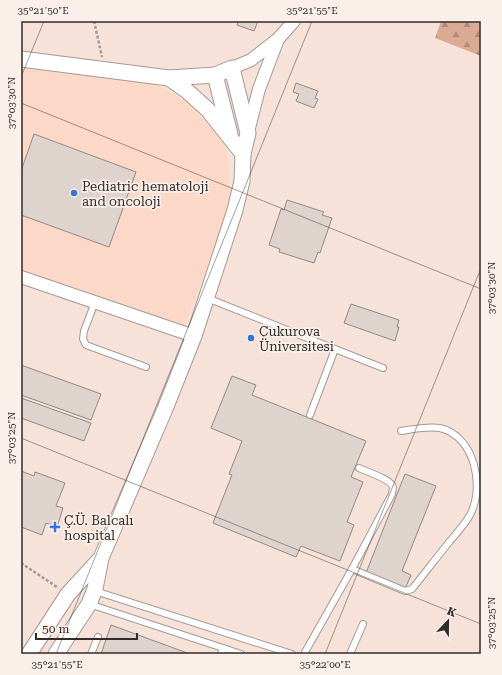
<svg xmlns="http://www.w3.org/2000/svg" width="502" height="675" font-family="'Roboto Serif',serif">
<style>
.built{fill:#f6e2d9}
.forest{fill:url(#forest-firs)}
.park{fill:#fcd8c8}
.building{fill:#dfd3ce;stroke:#938883}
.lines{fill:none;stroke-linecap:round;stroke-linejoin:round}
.service-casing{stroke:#a59a95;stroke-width:8}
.minor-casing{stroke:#a59a95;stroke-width:14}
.tertiary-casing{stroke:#a59a95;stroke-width:17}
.path{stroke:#a29996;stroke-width:2.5;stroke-dasharray:3 2;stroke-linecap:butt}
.service{stroke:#fff;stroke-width:6}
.minor{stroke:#fff;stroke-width:12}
.tertiary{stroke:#fff;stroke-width:15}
.ticks{fill:none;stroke:#312c2a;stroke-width:1;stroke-opacity:0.45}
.poi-dot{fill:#3574e2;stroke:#fbefea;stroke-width:1.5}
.labels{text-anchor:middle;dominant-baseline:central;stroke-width:3.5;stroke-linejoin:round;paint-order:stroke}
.poi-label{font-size:13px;fill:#312c2a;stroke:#fbefea;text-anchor:start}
.neatline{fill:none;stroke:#312c2a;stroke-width:1.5}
.ticks-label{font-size:10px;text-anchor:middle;fill:#312c2a}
</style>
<defs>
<pattern id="forest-firs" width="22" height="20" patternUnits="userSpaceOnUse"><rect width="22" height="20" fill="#daaa94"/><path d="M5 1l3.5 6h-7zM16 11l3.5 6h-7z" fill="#b18b79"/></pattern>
</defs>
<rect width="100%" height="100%" fill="#fbefea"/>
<!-- built -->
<rect class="built" x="21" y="21" width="460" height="633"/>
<!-- forest -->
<polygon class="forest" points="441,21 481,21 481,56 435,38"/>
<!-- park -->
<polygon class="park" points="21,61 136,74 185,100 226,144 232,203 183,330 21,275"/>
<!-- building -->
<g class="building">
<polygon points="238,21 258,21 254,31 237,25"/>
<polygon points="296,83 318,91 315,98 318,99 314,108 296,101 299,94 293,92"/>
<polygon points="34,134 136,172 109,247 21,215 21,171"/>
<polygon points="287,200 324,212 322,215 332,218 320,253 318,252 314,263 279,252 280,249 269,245 281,209 284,210"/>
<polygon points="351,304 399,320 397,327 399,327 395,341 344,323"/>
<polygon points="21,365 101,394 91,420 21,395"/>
<polygon points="232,376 256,385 252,395 366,441 351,477 363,482 347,522 354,525 340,561 301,546 296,557 213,523 232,475 229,474 242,441 211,428"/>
<polygon points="21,398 91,423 84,441 21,418"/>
<polygon points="21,471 34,476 35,472 65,483 56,506 63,508 57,527 46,523 42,535 21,527"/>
<polygon points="405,474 436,486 402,571 411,575 405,589 366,573"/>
<polygon points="111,625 190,654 101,654"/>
</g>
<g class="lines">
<defs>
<g id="service">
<polyline points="207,298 335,349 310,415"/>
<polyline points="95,302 84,331 83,339 86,345 146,367"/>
<polyline points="335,349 383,368"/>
<path d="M352 569 405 591 412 589C425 573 437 557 450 541 457 533 465 524 470 515 485 487 475 436 440 428 427 426 414 429 401 431"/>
<polyline points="95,591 292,654"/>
<polyline points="89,604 223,648 221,654"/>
<polyline points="223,648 241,654"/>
<polyline points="91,654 98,637"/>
<path d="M304 654 352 569 392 494C392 492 393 489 393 487 391 479 367 472 359 468"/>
<polyline points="350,654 363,624"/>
</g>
<g id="minor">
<polyline points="232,68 251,60 278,39 294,21"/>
<polyline points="248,132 259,89 278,39"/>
<polyline points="21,277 194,336"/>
</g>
<g id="tertiary">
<polyline points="21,59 169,78 215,75 232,68 248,133 243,154 242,181 235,210 194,336 165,409 101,558 95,589 89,604 56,654"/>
<polyline points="215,75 230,134"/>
<polyline points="169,78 186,90 208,110 243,154"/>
<polyline points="29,654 68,594 101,558"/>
</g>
</defs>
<!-- service casing -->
<use href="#service" class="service-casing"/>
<!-- minor casing -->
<use href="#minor" class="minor-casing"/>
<!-- tertiary casing -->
<use href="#tertiary" class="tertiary-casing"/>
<!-- path -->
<g class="path">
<polyline points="94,21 102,57"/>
<polyline points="21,563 57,587"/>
</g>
<!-- service -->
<use href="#service" class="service"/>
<!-- minor -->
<use href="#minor" class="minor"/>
<!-- tertiary -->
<use href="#tertiary" class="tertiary"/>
</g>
<!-- ticks -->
<path class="ticks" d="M21 77 44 21M21 103 481 289M21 438 481 624M56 654 312 21M325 654 481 268"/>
<!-- markers -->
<g class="poi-dot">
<circle cx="74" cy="193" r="4"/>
<circle cx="251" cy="338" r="4"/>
<path d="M53 521h4v4h4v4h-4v4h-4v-4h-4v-4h4z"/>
</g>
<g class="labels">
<!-- poi labels -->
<g class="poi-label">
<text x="82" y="186">Pediatric hematoloji<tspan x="82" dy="15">and oncoloji</tspan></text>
<text x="259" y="331">Çukurova<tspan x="259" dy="15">Üniversitesi</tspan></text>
<text x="64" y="520">Ç.Ü. Balcalı<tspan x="64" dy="15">hospital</tspan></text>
</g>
</g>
<!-- border -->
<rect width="502" height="675" fill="none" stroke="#fbefea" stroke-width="44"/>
<!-- north arrow -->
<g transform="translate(448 621) rotate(22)" stroke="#fbefea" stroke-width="3" paint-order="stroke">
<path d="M0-3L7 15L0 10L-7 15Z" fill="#312c2a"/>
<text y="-6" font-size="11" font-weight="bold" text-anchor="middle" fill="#312c2a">K</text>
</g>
<!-- scale -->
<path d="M36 633v6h101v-6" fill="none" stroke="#312c2a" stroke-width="2"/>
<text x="42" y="633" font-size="12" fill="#312c2a" stroke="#fbefea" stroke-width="3" paint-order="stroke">50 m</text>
<rect x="22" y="22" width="458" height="631" class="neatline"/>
<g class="ticks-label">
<text x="43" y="14">35°21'50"E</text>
<text x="312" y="14">35°21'55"E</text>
<text transform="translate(11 103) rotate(-90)" y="4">37°03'30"N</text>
<text transform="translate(491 288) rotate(-90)" y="4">37°03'30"N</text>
<text transform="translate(11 438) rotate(-90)" y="4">37°03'25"N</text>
<text transform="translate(491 623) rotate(-90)" y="4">37°03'25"N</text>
<text x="57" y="668">35°21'55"E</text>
<text x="325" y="668">35°22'00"E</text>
</g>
</svg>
